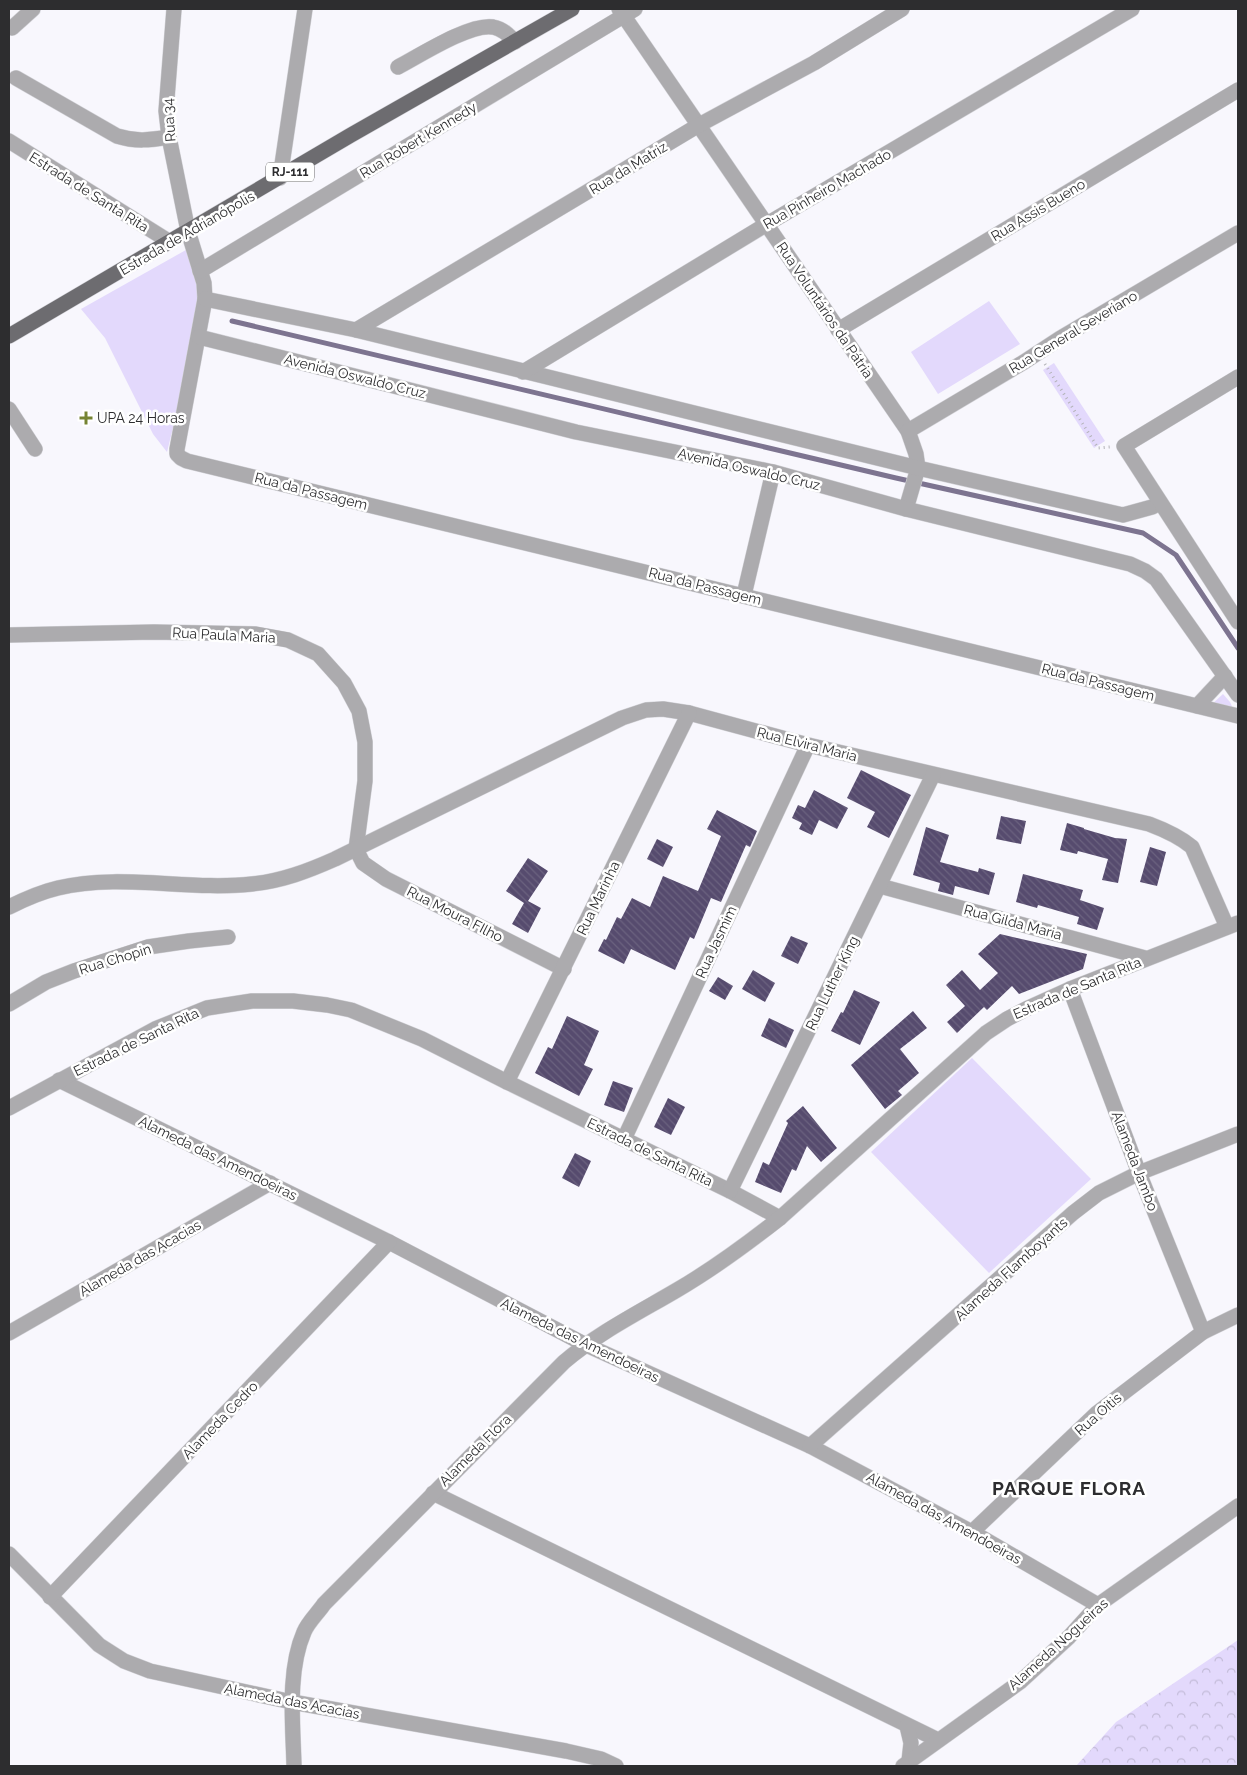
<svg xmlns="http://www.w3.org/2000/svg" width="1247" height="1775" font-family="Raleway,sans-serif">
<style>
.green{fill:#e3d9fc}
.forest{fill:url(#forest-crowns)}
.lines{fill:none;stroke-linecap:round;stroke-linejoin:round}
.stream{stroke:#7d7490;stroke-width:5}
.building{fill:url(#building-back-hatch)}
.minor-casing{stroke:#d3d3d8;stroke-width:16}
.major-casing{stroke:#d3d3d8;stroke-width:16}
.path{stroke:#b3b3b7;stroke-width:3;stroke-dasharray:1 4;stroke-linecap:butt}
.minor{stroke:#acabae;stroke-width:15}
.major{stroke:#6d6c70;stroke-width:15}
.poi-dot{fill:#758332;stroke:#fff;stroke-width:2}
.labels{text-anchor:middle;dominant-baseline:central;stroke-width:5;stroke-linejoin:round;paint-order:stroke}
.shield{fill:#fff;stroke:#6c6c6d;stroke-width:1}
.shield-label{font-size:12px;font-weight:bold;fill:#2d2d2f}
.street-label{font-size:14px;fill:#2d2d2f;stroke:#fff}
.poi-label{font-size:14px;fill:#2d2d2f;stroke:#fff;text-anchor:start}
.district-label{font-size:19px;font-weight:bold;letter-spacing:1px;fill:#2d2d2f;stroke:#fff}
</style>
<defs>
<pattern id="forest-crowns" width="20" height="18" patternUnits="userSpaceOnUse" patternTransform="scale(1.25)"><rect width="20" height="18" fill="#e3d9fc"/><path d="M2 6a3 3 0 1 1 6 0M12 15a3 3 0 1 1 6 0" fill="none" stroke="#c3bbd8"/></pattern>
<pattern id="building-back-hatch" width="6" height="6" patternUnits="userSpaceOnUse" patternTransform="scale(1.25)"><rect width="6" height="6" fill="#564b6e"/><path d="M-1 5l2 2M0 0l6 6M5-1l2 2" fill="none" stroke="#6b627f"/></pattern>
</defs>
<rect width="100%" height="100%" fill="#f8f7fd"/>
<!-- green -->
<g class="green">
<polygon points="193,246 205,299 167,452 153,434 105,338 81,309"/>
<polygon points="989,301 1020,344 938,394 911,352"/>
<polygon points="1054,363 1105,441 1094,448 1043,370"/>
<polygon points="1223,694 1230,702 1236,715 1211,705"/>
<polygon points="972,1058 1091,1179 989,1273 871,1152"/>
</g>
<!-- forest -->
<polygon class="forest" points="1238,1640 1238,1766 1076,1766 1116,1722"/>
<g class="lines">
<!-- stream -->
<polyline class="stream" points="232,321 896,478 1143,533 1176,555 1238,648"/>
</g>
<!-- building -->
<g class="building">
<polygon points="861,770 911,795 889,838 867,827 875,812 847,798"/>
<polygon points="814,790 848,808 837,829 819,820 812,835 799,829 802,823 792,818 798,805 805,808"/>
<polygon points="717,810 757,831 750,847 746,845 721,902 711,898 694,939 690,937 675,970 631,949 624,964 598,951 604,939 606,940 617,917 621,919 632,898 650,907 663,876 698,891 721,836 707,829"/>
<polygon points="1001,816 1026,821 1021,844 996,839"/>
<polygon points="1067,823 1084,828 1084,829 1115,838 1127,839 1118,883 1102,880 1108,859 1078,851 1077,854 1060,850"/>
<polygon points="926,827 949,835 940,862 978,872 979,868 995,873 989,895 955,886 953,895 938,891 940,883 913,875"/>
<polygon points="657,839 673,847 663,867 647,859"/>
<polygon points="1150,847 1166,852 1157,886 1140,882"/>
<polygon points="528,858 548,871 528,901 541,908 528,933 512,924 524,903 506,891"/>
<polygon points="1023,874 1083,890 1080,900 1104,908 1097,930 1077,924 1079,917 1038,905 1037,908 1016,902"/>
<polygon points="1000,934 1087,954 1083,969 1019,994 1012,986 987,1010 984,1007 957,1033 947,1022 965,1006 946,985 962,970 980,990 998,973 978,954"/>
<polygon points="791,936 808,943 798,964 781,956"/>
<polygon points="753,970 775,983 765,1002 742,989"/>
<polygon points="718,977 733,986 725,1000 709,991"/>
<polygon points="854,990 880,1002 860,1045 831,1031 841,1012 843,1013"/>
<polygon points="913,1011 927,1028 900,1049 919,1073 898,1091 902,1095 885,1109 851,1065"/>
<polygon points="567,1016 599,1031 584,1065 593,1069 579,1096 535,1073 548,1047 552,1049"/>
<polygon points="769,1018 794,1030 786,1048 761,1036"/>
<polygon points="613,1081 633,1088 624,1112 604,1105"/>
<polygon points="668,1098 685,1107 671,1135 654,1127"/>
<polygon points="803,1106 837,1148 821,1162 807,1146 796,1171 792,1169 781,1193 755,1182 763,1162 769,1165 788,1123 786,1121"/>
<polygon points="575,1153 591,1161 579,1187 562,1178"/>
</g>
<g class="lines">
<defs>
<g id="minor">
<polyline points="174,9 166,111 169,137 188,231 204,283 205,299 177,449 177,454 181,458 187,461 1238,716"/>
<polyline points="619,9 908,431 916,454 918,468 906,509"/>
<polyline points="12,28 33,9"/>
<path d="M398 67C419 56 470 23 493 27 503 29 509 35 515 42"/>
<path d="M16 78 117 136C136 142 150 140 169 137"/>
<polyline points="9,141 170,242"/>
<polyline points="280,178 305,9"/>
<polyline points="200,271 635,9"/>
<polyline points="205,299 356,330 918,468 1123,515 1152,507 1160,503"/>
<polyline points="356,330 699,125 814,63 902,9"/>
<polyline points="838,330 1238,90"/>
<polyline points="199,337 576,432 773,472 906,509 1130,564 1145,571 1156,579 1238,695"/>
<polyline points="523,372 767,224 1132,9"/>
<polyline points="1238,377 1124,446 1238,622"/>
<polyline points="9,409 35,449"/>
<polyline points="908,431 1024,362 1059,339 1238,233"/>
<polyline points="744,595 773,472"/>
<polyline points="9,635 154,632 255,634 288,640 318,654 344,683 359,711 365,742 365,781 356,849"/>
<polyline points="1197,706 1225,676"/>
<polyline points="356,849 363,863 386,879 564,969"/>
<polyline points="880,886 1145,958"/>
<path d="M9 907C25 899 41 892 58 888 121 873 188 891 252 884 282 881 308 871 335 859L622 718 646 710 663 709 689 713 808 745 1149 824C1165 830 1179 836 1192 847L1227 927"/>
<polyline points="1070,989 1139,1173 1203,1332"/>
<polyline points="9,1004 46,982 74,971 148,947 189,941 228,937"/>
<polyline points="59,1080 389,1242 584,1344 810,1446 972,1532 1098,1605"/>
<polyline points="507,1082 689,713"/>
<polyline points="9,1108 155,1029 207,1008 252,1001 293,1001 327,1005 351,1010 422,1039 507,1082 730,1191 780,1218"/>
<polyline points="624,1139 808,745"/>
<polyline points="730,1191 933,775"/>
<polyline points="9,1333 270,1183"/>
<polyline points="810,1446 1073,1213 1099,1193 1139,1173 1238,1134"/>
<polyline points="433,1493 938,1740"/>
<polyline points="972,1532 1097,1413 1203,1332 1238,1315"/>
<polyline points="9,1554 99,1645 124,1661 150,1671 292,1702 566,1751 601,1759 616,1766"/>
<polyline points="50,1597 389,1242"/>
<polyline points="907,1726 911,1743 909,1761"/>
<path d="M294 1766C293 1724 287 1671 304 1632 308 1622 318 1613 324 1604L564 1362C598 1333 638 1313 677 1290 713 1269 747 1244 780 1218L986 1033 1007 1019 1028 1008 1070 989 1238 923"/>
<polyline points="903,1766 1020,1682 1069,1637 1098,1605 1238,1506"/>
</g>
<polyline id="major" points="9,336 351,135 572,9"/>
</defs>
<!-- minor casing -->
<use href="#minor" class="minor-casing"/>
<!-- major casing -->
<use href="#major" class="major-casing"/>
<!-- path -->
<polyline class="path" points="1045,364 1098,448 1110,447"/>
<!-- minor -->
<use href="#minor" class="minor"/>
<!-- major -->
<use href="#major" class="major"/>
</g>
<!-- markers -->
<path class="poi-dot" d="M83.5 410.5h5v5h5v5h-5v5h-5v-5h-5v-5h5z"/>
<g class="labels">
<!-- shield labels -->
<rect class="shield" x="266" y="162.5" width="48" height="19" rx="4"/>
<g class="shield-label">
<text x="290" y="172">RJ-111</text>
</g>
<!-- street labels -->
<g class="street-label">
<text transform="translate(169 120) rotate(-94)">Rua 34</text>
<text transform="translate(418 140) rotate(-31)">Rua Robert Kennedy</text>
<text transform="translate(628 168) rotate(-31)">Rua da Matriz</text>
<text transform="translate(827 189) rotate(-30)">Rua Pinheiro Machado</text>
<text transform="translate(89 192) rotate(32)">Estrada de Santa Rita</text>
<text transform="translate(1038 210) rotate(-31)">Rua Assis Bueno</text>
<text transform="translate(187 233) rotate(-30)">Estrada de Adrianópolis</text>
<text transform="translate(825 310) rotate(56)">Rua Voluntários da Pátria</text>
<text transform="translate(1073 332) rotate(-31)">Rua General Severiano</text>
<text transform="translate(355 376) rotate(14)">Avenida Oswaldo Cruz</text>
<text transform="translate(749 469) rotate(13)">Avenida Oswaldo Cruz</text>
<text transform="translate(311 491) rotate(14)">Rua da Passagem</text>
<text transform="translate(705 586) rotate(14)">Rua da Passagem</text>
<text transform="translate(224 635) rotate(3)">Rua Paula Maria</text>
<text transform="translate(1098 682) rotate(14)">Rua da Passagem</text>
<text transform="translate(807 744) rotate(14)">Rua Elvira Maria</text>
<text transform="translate(598 898) rotate(-64)">Rua Marinha</text>
<text transform="translate(455 914) rotate(27)">Rua Moura FIlho</text>
<text transform="translate(1013 922) rotate(15)">Rua Gilda Maria</text>
<text transform="translate(716 942) rotate(-65)">Rua Jasmim</text>
<text transform="translate(115 959) rotate(-17)">Rua Chopin</text>
<text transform="translate(832 983) rotate(-64)">Rua Luther King</text>
<text transform="translate(1077 988) rotate(-23)">Estrada de Santa Rita</text>
<text transform="translate(136 1042) rotate(-26)">Estrada de Santa Rita</text>
<text transform="translate(650 1152) rotate(26)">Estrada de Santa Rita</text>
<text transform="translate(218 1158) rotate(26)">Alameda das Amendoeiras</text>
<text transform="translate(1135 1161) rotate(69)">Alameda Jambo</text>
<text transform="translate(140 1258) rotate(-30)">Alameda das Acacias</text>
<text transform="translate(1011 1269) rotate(-42)">Alameda Flamboyants</text>
<text transform="translate(580 1340) rotate(26)">Alameda das Amendoeiras</text>
<text transform="translate(1098 1414) rotate(-41)">Rua Oitis</text>
<text transform="translate(220 1420) rotate(-46)">Alameda Cedro</text>
<text transform="translate(475 1450) rotate(-45)">Alameda Flora</text>
<text transform="translate(944 1518) rotate(29)">Alameda das Amendoeiras</text>
<text transform="translate(1058 1644) rotate(-42)">Alameda Nogueiras</text>
<text transform="translate(292 1701) rotate(11)">Alameda das Acacias</text>
</g>
<!-- poi labels -->
<g class="poi-label">
<text x="97" y="418">UPA 24 Horas</text>
</g>
<!-- district labels -->
<g class="district-label">
<text x="1069" y="1488">PARQUE FLORA</text>
</g>
</g>
<!-- border -->
<rect width="1247" height="1775" fill="none" stroke="#2d2d2f" stroke-width="20"/>
</svg>
